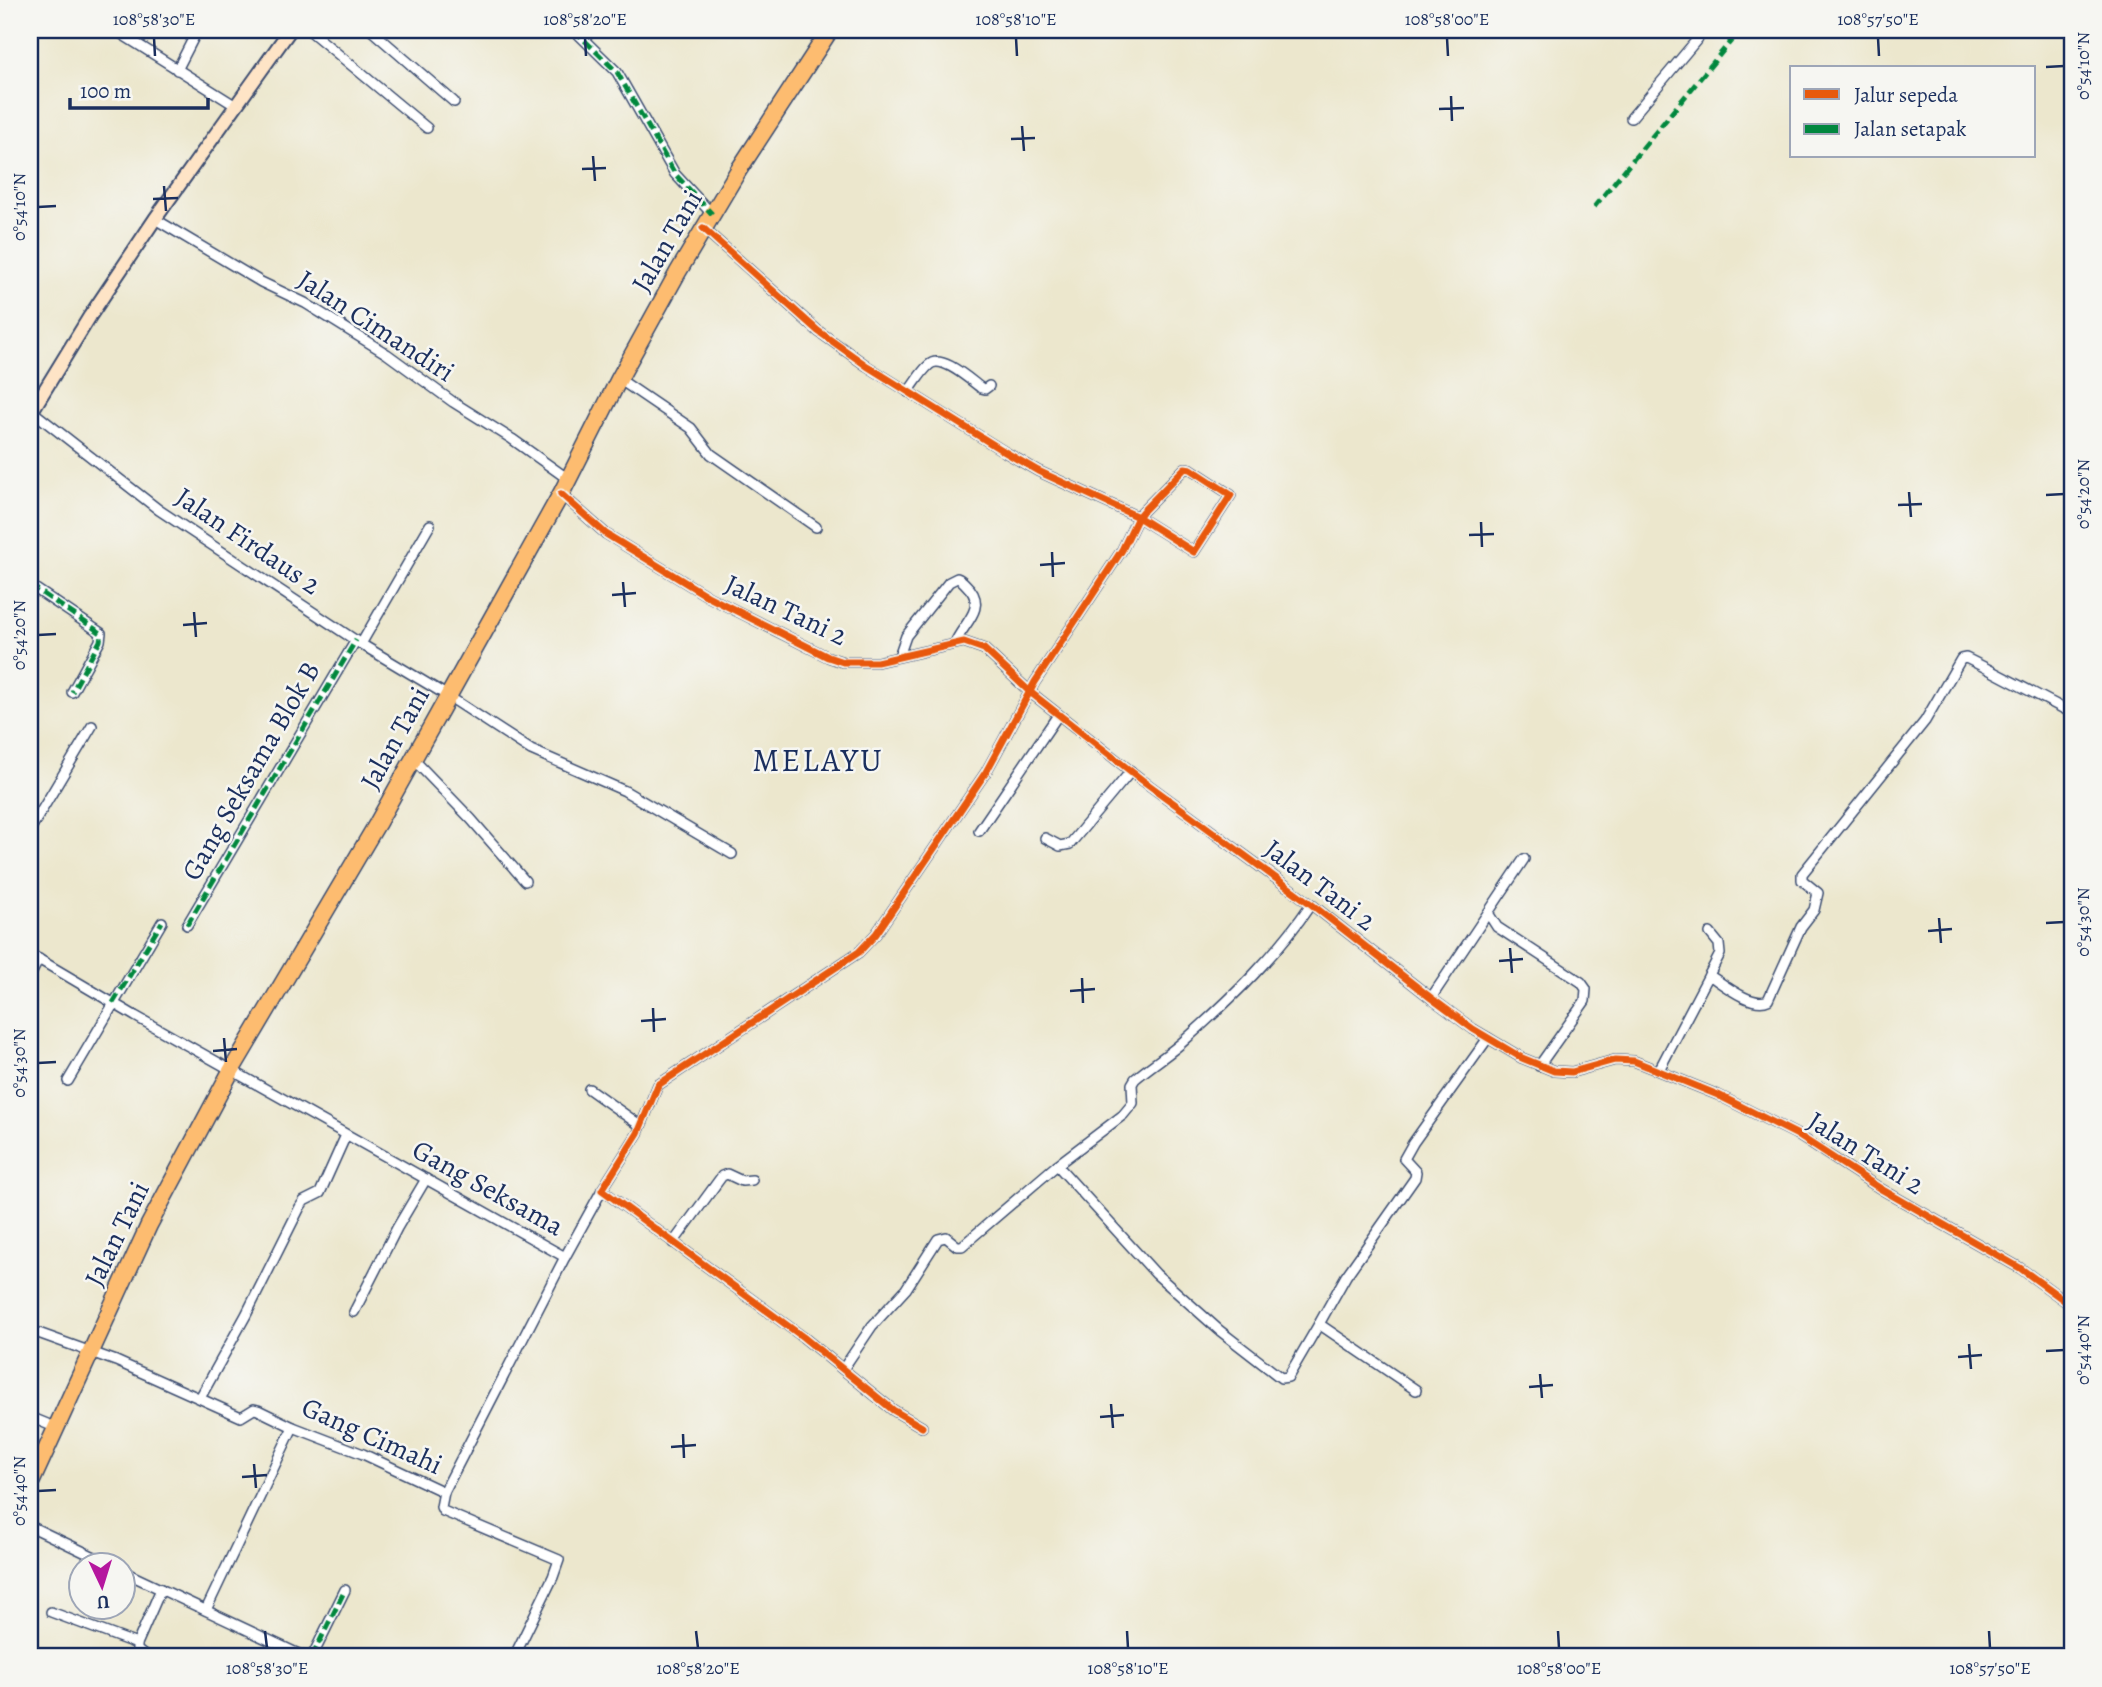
<svg xmlns="http://www.w3.org/2000/svg" width="2102" height="1687" font-family="Alegreya,serif">
<style>
.lines{fill:none;stroke-linecap:round;stroke-linejoin:round}
.street-casing{stroke:#3a4b6f;stroke-width:12}
.secondary-casing{stroke:#3a4b6f;stroke-width:16}
.highway-casing{stroke:#3a4b6f;stroke-width:19}
.street{stroke:#fff;stroke-width:9}
.secondary{stroke:#fee4c6;stroke-width:12}
.highway{stroke:#fdbc70;stroke-width:16}
.quiet{stroke:#00873e;stroke-width:5;stroke-dasharray:10 5;stroke-linecap:butt}
.cycleway-casing{stroke:#f6f6f2;stroke-width:11}
.cycleway{stroke:#e8590c;stroke-width:7}
.ticks{fill:none;stroke:#1b2f5e;stroke-width:2.5}
.labels{text-anchor:middle;dominant-baseline:central;stroke-width:5;stroke-linejoin:round;paint-order:stroke}
.street-label{font-size:28px;fill:#1b2f5e;stroke:#f6f6f2}
.quarter-label{font-size:32px;letter-spacing:2px;fill:#1b2f5e;stroke:#f6f6f2}
.neatline{fill:none;stroke:#1b2f5e;stroke-width:2.5}
.ticks-label{font-size:18px;text-anchor:middle;fill:#1b2f5e}
</style>
<rect width="100%" height="100%" fill="#f6f6f2"/>
<filter id="ink" filterUnits="userSpaceOnUse"><feTurbulence type="fractalNoise" baseFrequency=".0143" numOctaves="2"/><feDisplacementMap in="SourceGraphic" scale="14" xChannelSelector="R" yChannelSelector="G"/><feConvolveMatrix kernelMatrix="1 2 1 2 8 2 1 2 1" color-interpolation-filters="sRGB"/></filter>
<filter id="wash" filterUnits="userSpaceOnUse"><feTurbulence type="fractalNoise" baseFrequency=".00686" numOctaves="4" result="noise"/><feDisplacementMap in="SourceGraphic" scale="28" xChannelSelector="R" yChannelSelector="G"/><feGaussianBlur stdDeviation="1.57" result="paint"/><feColorMatrix in="noise" values="0 0 0 0 0 0 0 0 0 0 0 0 0 0 0 0 0 1.4 0 .05"/><feComposite in="paint" operator="in"/></filter>
<g filter="url(#wash)">
<rect width="100%" height="100%" fill="#ece7cd"/>
</g>
<g filter="url(#ink)">
<g class="lines">
<defs>
<g id="street">
<polyline points="115,30 236,106"/>
<polyline points="309,30 427,128"/>
<polyline points="371,30 454,102"/>
<polyline points="574,30 617,72 675,174 712,214"/>
<polyline points="177,70 195,35"/>
<polyline points="1631,118 1705,30"/>
<polyline points="155,219 261,282 305,303 387,354 453,402 512,439 568,479"/>
<polyline points="703,228 818,331 867,366 1005,452 1038,471 1138,517 1194,552 1231,495 1191,469 1185,468 1142,512 1138,517 1122,550 1035,682 986,772 876,934 859,952 658,1085 638,1133 602,1190 803,1337 893,1410 922,1427"/>
<polyline points="619,379 691,428 711,454 816,527"/>
<path d="M908 392C915 383 921 372 929 365 941 353 970 380 981 388L985 389 989 386"/>
<polyline points="32,411 159,510 361,644 448,696 531,750 625,791 732,854"/>
<polyline points="561,494 606,534 709,597 828,657 843,662 877,662 964,642 984,649 1030,692 1142,780 1311,904 1431,998 1473,1029 1522,1058 1554,1071 1572,1072 1615,1060 1634,1061 1718,1095 1796,1134 1881,1189 2020,1268 2072,1306"/>
<polyline points="30,585 101,633 100,641 72,692"/>
<polyline points="361,644 430,525"/>
<path d="M899 656 906 636 949 582 957 578C963 580 965 584 970 589 986 609 963 624 955 643"/>
<polyline points="30,687 32,684"/>
<polyline points="413,759 471,819 525,881"/>
<polyline points="30,830 92,726"/>
<polyline points="979,831 1058,715"/>
<polyline points="1045,838 1060,846 1070,844 1131,771"/>
<polyline points="1488,913 1497,927 1581,982 1586,989 1585,1001 1539,1066"/>
<polyline points="187,925 356,640"/>
<polyline points="30,954 135,1016 565,1257 444,1492"/>
<path d="M1709 975C1723 984 1752 1008 1768 1000L1801 927 1814 910 1818 893 1802 880V874L1925 721 1961 659 1966 658 1984 667 2072 713"/>
<polyline points="30,976 39,959"/>
<polyline points="1431,998 1524,859"/>
<polyline points="1659,1070 1720,954 1719,944 1710,933"/>
<polyline points="68,1081 162,922"/>
<polyline points="589,1089 641,1126"/>
<polyline points="1057,1165 1156,1274 1219,1330 1281,1378 1288,1377 1319,1324"/>
<polyline points="673,1243 722,1176 727,1174 742,1181 752,1180"/>
<polyline points="565,1257 602,1190"/>
<polyline points="354,1312 397,1228 426,1179"/>
<polyline points="30,1330 116,1361 241,1417 254,1409 258,1410 293,1427 363,1454 444,1492 441,1507 443,1511 559,1560 553,1577 514,1657"/>
<path d="M843 1369 872 1326 906 1289 938 1239 946 1237 957 1246H962L1057 1165 1123 1115 1133 1103 1132 1084 1135 1079C1151 1065 1170 1054 1186 1039 1232 998 1277 955 1311 904"/>
<polyline points="1416,1390 1319,1324 1346,1276 1415,1178 1416,1172 1404,1159 1413,1143 1488,1038"/>
<polyline points="200,1398 246,1315 300,1207 304,1201 320,1193 346,1135"/>
<polyline points="30,1417 57,1428"/>
<polyline points="30,1526 109,1564"/>
<polyline points="122,1571 305,1657"/>
<polyline points="206,1610 293,1427"/>
<polyline points="51,1612 137,1644"/>
<polyline points="146,1657 137,1650 137,1644 161,1589"/>
<polyline points="312,1657 345,1590"/>
</g>
<polyline id="secondary" points="30,414 90,316 155,219 290,30"/>
<polyline id="highway" points="30,1485 149,1225 231,1071 377,824 561,494 619,379 678,272 738,171 830,30"/>
</defs>
<!-- street casing -->
<use href="#street" class="street-casing"/>
<!-- secondary casing -->
<use href="#secondary" class="secondary-casing"/>
<!-- highway casing -->
<use href="#highway" class="highway-casing"/>
<!-- street -->
<use href="#street" class="street"/>
<!-- secondary -->
<use href="#secondary" class="secondary"/>
<!-- highway -->
<use href="#highway" class="highway"/>
<!-- quiet -->
<g class="quiet">
<polyline points="574,30 617,72 675,174 712,214"/>
<polyline points="1594,207 1740,30"/>
<polyline points="30,585 101,633 100,641 72,692"/>
<polyline points="187,925 356,640"/>
<polyline points="113,1003 162,922"/>
<polyline points="312,1657 345,1590"/>
</g>
<defs>
<g id="cycleway">
<polyline points="703,228 818,331 867,366 1005,452 1038,471 1138,517 1194,552 1231,495 1191,469 1185,468 1142,512 1138,517 1122,550 1035,682 986,772 876,934 859,952 658,1085 638,1133 602,1190 803,1337 893,1410 922,1427"/>
<polyline points="561,494 606,534 709,597 828,657 843,662 877,662 964,642 984,649 1030,692 1142,780 1311,904 1431,998 1473,1029 1522,1058 1554,1071 1572,1072 1615,1060 1634,1061 1718,1095 1796,1134 1881,1189 2020,1268 2072,1306"/>
</g>
</defs>
<!-- cycleway casing -->
<use href="#cycleway" class="cycleway-casing"/>
<!-- cycleway -->
<use href="#cycleway" class="cycleway"/>
</g>
</g>
<!-- ticks -->
<path class="ticks" d="M154 38 155 56M585 38 586 56M1016 38 1017 56M1447 38 1448 56M1878 38 1879 56M2046 67 2064 66M1451 96 1452 121M1439 109 1464 108M1022 126 1024 151M1011 139 1035 138M593 156 595 181M582 169 606 168M164 186 166 211M153 199 178 198M38 207 56 206M1909 492 1911 517M2046 495 2064 494M1898 505 1922 504M1481 522 1482 547M1469 535 1494 534M1052 552 1053 577M1040 565 1065 563M623 582 625 607M612 595 636 593M194 612 196 637M183 625 207 623M38 635 56 634M1939 918 1941 943M2046 923 2064 922M1928 931 1952 929M1510 948 1512 973M1499 961 1523 959M1082 978 1083 1003M1070 991 1095 989M653 1008 654 1032M641 1021 666 1019M224 1038 226 1062M213 1051 237 1049M38 1063 56 1062M1969 1344 1971 1369M2046 1351 2064 1350M1958 1357 1982 1355M1540 1374 1542 1398M1529 1387 1553 1385M1111 1404 1113 1428M1100 1417 1124 1415M683 1434 684 1458M671 1447 696 1445M254 1464 256 1488M242 1477 267 1475M38 1491 56 1490M265 1631 267 1648M696 1631 698 1648M1127 1631 1128 1648M1558 1631 1559 1648M1989 1631 1990 1648"/>
<g class="labels">
<!-- street labels -->
<g class="street-label">
<text transform="translate(667 241) rotate(-60)">Jalan Tani</text>
<text transform="translate(376 326) rotate(33)">Jalan Cimandiri</text>
<text transform="translate(248 541) rotate(34)">Jalan Firdaus 2</text>
<text transform="translate(786 610) rotate(25)">Jalan Tani 2</text>
<text transform="translate(395 738) rotate(-61)">Jalan Tani</text>
<text transform="translate(251 771) rotate(-60)">Gang Seksama Blok B</text>
<text transform="translate(1320 885) rotate(37)">Jalan Tani 2</text>
<text transform="translate(1866 1153) rotate(32)">Jalan Tani 2</text>
<text transform="translate(488 1188) rotate(29)">Gang Seksama</text>
<text transform="translate(117 1234) rotate(-64)">Jalan Tani</text>
<text transform="translate(372 1436) rotate(24)">Gang Cimahi</text>
</g>
<!-- quarter labels -->
<g class="quarter-label">
<text x="818" y="760">MELAYU</text>
</g>
</g>
<!-- margin -->
<rect width="2102" height="1687" fill="none" stroke="#f6f6f2" stroke-width="77"/>
<!-- legend -->
<rect x="1790" y="66" width="245" height="91" fill="#f6f6f2" stroke="#9ea6b7" stroke-width="2"/>
<rect x="1804" y="89" width="35" height="10" fill="#e8590c" stroke="#9ea6b7" stroke-width="2"/>
<text x="1854" y="102" font-size="21" fill="#1b2f5e">Jalur sepeda</text>
<rect x="1804" y="124" width="35" height="10" fill="#00873e" stroke="#9ea6b7" stroke-width="2"/>
<text x="1854" y="136" font-size="21" fill="#1b2f5e">Jalan setapak</text>
<!-- north arrow -->
<g transform="translate(102 1586) rotate(176)"><circle r="33" fill="#f6f6f2" stroke="#9ea6b7" stroke-width="2"/>
<path d="M0-5L12 26L0 18L-12 26Z" fill="#b5179e"/>
<text y="-10" font-size="19" font-weight="bold" text-anchor="middle" fill="#1b2f5e">U</text>
</g>
<!-- scale -->
<path d="M70 98v10h138v-10" fill="none" stroke="#1b2f5e" stroke-width="3.5"/>
<text x="80" y="98" font-size="21" fill="#1b2f5e" stroke="#f6f6f2" stroke-width="5" paint-order="stroke">100 m</text>
<rect x="38" y="38" width="2026" height="1610" class="neatline"/>
<g class="ticks-label">
<text x="154" y="25">108°58'30"E</text>
<text x="585" y="25">108°58'20"E</text>
<text x="1016" y="25">108°58'10"E</text>
<text x="1447" y="25">108°58'00"E</text>
<text x="1878" y="25">108°57'50"E</text>
<text transform="translate(2083 66) rotate(-90)" y="6">0°54'10"N</text>
<text transform="translate(19 207) rotate(-90)" y="6">0°54'10"N</text>
<text transform="translate(2083 494) rotate(-90)" y="6">0°54'20"N</text>
<text transform="translate(19 635) rotate(-90)" y="6">0°54'20"N</text>
<text transform="translate(2083 922) rotate(-90)" y="6">0°54'30"N</text>
<text transform="translate(19 1063) rotate(-90)" y="6">0°54'30"N</text>
<text transform="translate(2083 1350) rotate(-90)" y="6">0°54'40"N</text>
<text transform="translate(19 1491) rotate(-90)" y="6">0°54'40"N</text>
<text x="267" y="1674">108°58'30"E</text>
<text x="698" y="1674">108°58'20"E</text>
<text x="1128" y="1674">108°58'10"E</text>
<text x="1559" y="1674">108°58'00"E</text>
<text x="1990" y="1674">108°57'50"E</text>
</g>
</svg>
